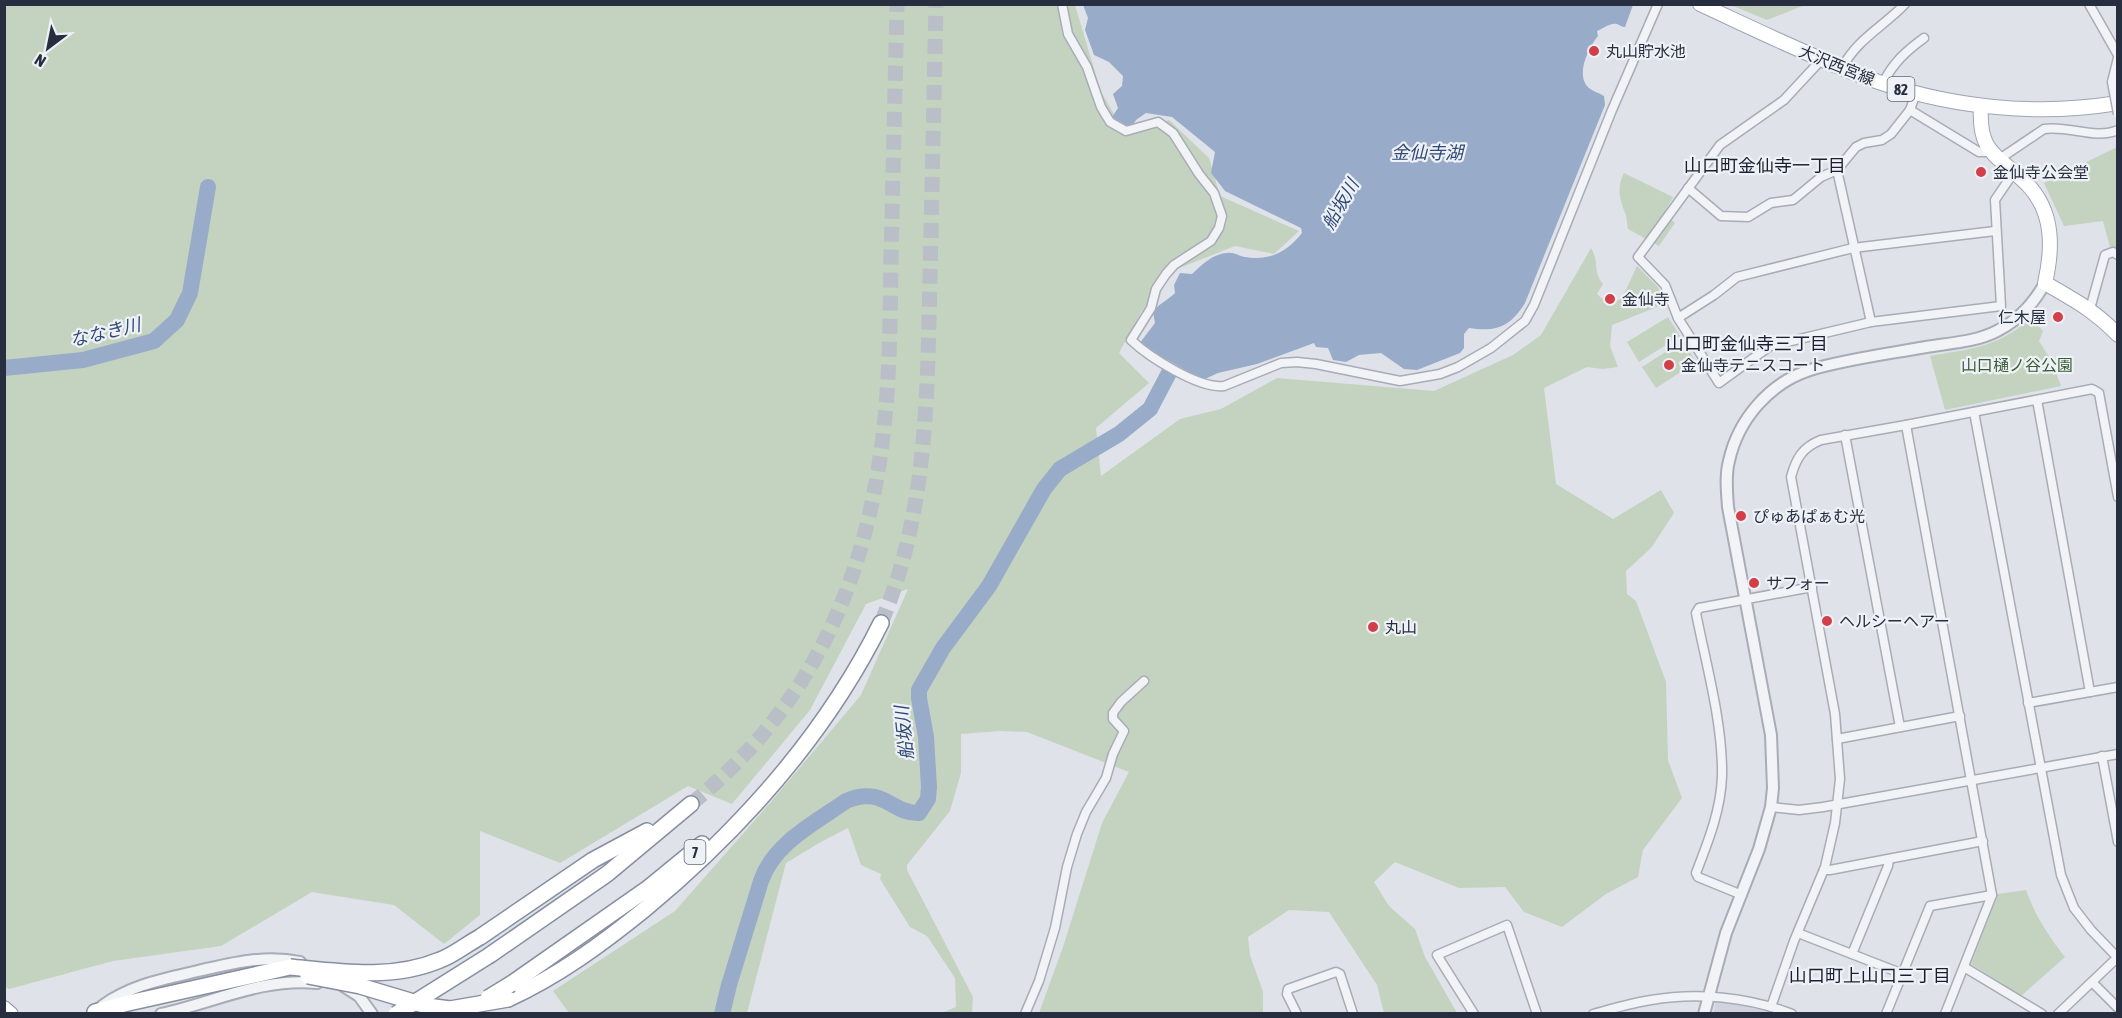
<svg xmlns="http://www.w3.org/2000/svg" width="2122" height="1018" font-family="'Asap Condensed','Noto Sans JP',sans-serif">
<style>
.built{fill:#d1d4de}
.green{fill:#c3d3c0}
.water{fill:#98acca}
.lines{fill:none;stroke-linecap:round;stroke-linejoin:round}
.river{stroke:#98acca;stroke-width:16}
.motorway-tunnel{stroke:#babec7;stroke-width:15;stroke-dasharray:15 8;stroke-linecap:butt}
.minor-casing{stroke:#a8acb6;stroke-width:11}
.tertiary-casing{stroke:#a8acb6;stroke-width:14}
.primary-casing{stroke:#9ea5b5;stroke-width:16}
.trunk-casing{stroke:#868ea0;stroke-width:16}
.motorway-casing{stroke:#868ea0;stroke-width:18}
.minor{stroke:#f2f3f7;stroke-width:8}
.tertiary{stroke:#f2f3f7;stroke-width:10}
.primary{stroke:#fff;stroke-width:14}
.trunk{stroke:#fff;stroke-width:14}
.motorway{stroke:#fff;stroke-width:15}
.minor-bridge-casing{stroke:#a8acb6;stroke-width:11;stroke-linecap:butt}
.motorway-bridge-casing{stroke:#868ea0;stroke-width:18;stroke-linecap:butt}
.minor-bridge{stroke:#f2f3f7;stroke-width:8}
.motorway-bridge{stroke:#fff;stroke-width:15}
.poi-dot{fill:#d23f48;stroke:#eef1f6;stroke-width:2}
.labels{text-anchor:middle;dominant-baseline:central;stroke-width:4.5;stroke-linejoin:round;paint-order:stroke}
.shield{fill:#eef1f6;stroke:#636877;stroke-width:1.5}
.shield-label{font-size:15px;font-weight:bold;fill:#272e40}
.poi-label{font-size:16px;fill:#272e40;stroke:#eef1f6;text-anchor:start}
.street-label{font-size:16px;fill:#272e40;stroke:#eef1f6}
.park-label{font-size:16px;fill:#385c34;stroke:#eef1f6}
.water-label{font-size:18px;font-style:italic;fill:#304975;stroke:#eef1f6}
.neighbourhood-label{font-size:18px;fill:#1a1f31;stroke:#eef1f6}
</style>
<rect width="100%" height="100%" fill="#dfe2e9"/>
<!-- built -->
<polygon class="built" points="1716,1001 1754,1008 1772,1013 1713,1014"/>
<!-- green -->
<g class="green">
<path d="M4 5H1075L1101 92 1125 133 1169 120 1209 158 1220 196 1299 231 1274 254 1235 246 1177 269 1141 312 1119 353 1149 383 1096 428 1101 476 1180 419 1221 409 1277 378 1434 391 1513 355 1541 335 1591 248C1600 263 1592 270 1603 284L1597 294 1609 305 1622 298 1637 266 1657 286 1667 303 1612 325 1610 346 1618 367 1603 369 1587 367 1544 388 1556 484 1613 519 1661 490 1674 513 1651 548 1626 571 1627 594 1636 601 1666 682 1668 760 1682 798 1643 850 1638 877 1606 894 1562 927 1524 912 1505 887 1459 888 1395 862 1374 882 1389 906 1415 929 1425 957 1457 1013H1384L1377 985 1329 912 1289 910 1248 937 1250 955 1263 992V1013H1039L1063 947 1102 823 1129 772 1027 732 1000 731 961 734V773L950 811 907 865V870L973 997 972 1013H941L956 1007 955 978 927 936 910 927 880 879 881 874 861 865 848 828 819 843 786 863 747 1013H569L553 991 675 911 770 803 861 695 908 589 866 604 810 710 732 804 688 786 560 863 480 831V915L444 944 394 905 312 892 221 946 113 961 9 989 4 986Z"/>
<polygon points="1731,5 1805,5 1767,20"/>
<polygon points="2117,147 2117,253 2110,247 2103,221 2064,226 2044,183"/>
<path d="M1624 173 1673 197 1664 213 1675 223 1659 246 1628 229C1627 225 1627 220 1626 215 1620 201 1616 188 1624 173Z"/>
<polygon points="1668,317 1680,336 1639,362 1627,342"/>
<path d="M2031 318 2043 331 2039 341 2051 360 2061 386 1945 410 1930 356C1974 348 1996 348 2031 318Z"/>
<polygon points="1683,341 1696,362 1656,388 1642,367"/>
<path d="M2026 890C2035 915 2048 936 2065 957L2021 996 1971 964 1998 894Z"/>
</g>
<!-- water -->
<path class="water" d="M1083 5H1633L1625 27C1622 27 1620 25 1617 24 1611 22 1602 29 1597 31L1598 36C1589 47 1576 73 1587 86 1591 91 1598 92 1604 96L1605 105 1525 303C1510 327 1497 332 1469 328L1464 334V348L1460 353 1417 370 1404 369 1381 353 1359 355 1346 362 1333 360 1328 348 1316 347 1314 343 1257 364 1218 373 1203 380 1139 344 1155 323 1153 312C1159 303 1167 301 1175 293L1174 285 1180 273 1192 274C1202 265 1212 254 1227 253 1233 252 1239 256 1245 257 1270 261 1287 252 1302 233L1301 228 1225 191 1211 173 1215 152 1172 117 1146 113 1136 120 1131 128 1112 117 1118 108 1113 94 1122 86 1123 76 1109 62 1094 55 1085 30 1088 18Z"/>
<g class="lines">
<!-- river -->
<g class="river">
<polyline points="4,368 83,360 154,341 177,320 190,293 208,187"/>
<path d="M722 1014 729 985 761 881C774 843 815 823 846 801 883 785 892 814 919 813L928 799 929 787 926 737 919 698V690L943 648 989 586 1044 489 1060 469 1119 434 1150 409 1170 371"/>
</g>
<!-- motorway-tunnel -->
<g class="motorway-tunnel">
<path d="M881 623C928 513 927 395 930 278 932 187 934 96 936 4"/>
<path d="M691 804C803 713 859 600 880 458 890 393 890 325 891 259 893 174 895 89 897 4"/>
</g>
<defs>
<g id="minor">
<path d="M1062 4 1068 34 1087 67 1101 107 1110 122 1126 131 1158 122 1173 133 1199 174 1214 193 1222 216 1219 228 1211 241 1174 265 1166 274 1156 289 1151 308 1131 340C1149 357 1199 389 1224 386L1281 363 1297 362 1316 364 1400 381 1440 374 1458 367 1491 348 1525 321 1534 305 1612 110 1658 4"/>
<polyline points="2089,4 2118,55"/>
<path d="M1842 68C1857 39 1883 27 1905 4"/>
<polyline points="2112,82 2118,58"/>
<path d="M1883 83C1893 63 1906 51 1924 38"/>
<polyline points="1910,110 1979,152 1990,152"/>
<path d="M1998 160 2044 129C2068 125 2095 140 2118 130"/>
<polyline points="1837,170 1871,322"/>
<polyline points="1688,188 1721,216 1748,217 1771,203 1793,200 1821,177 1837,170 1856,147 1864,143 1882,140 1891,134 1910,110 1916,93"/>
<polyline points="1995,231 1853,248 1737,277 1714,295 1678,318 1719,383 1770,346 1871,322 2001,306 1995,200 2014,172"/>
<polyline points="2090,309 2105,255 2113,252 2118,255"/>
<polyline points="1678,318 1665,285 1638,257 1720,145 1784,100 1822,59"/>
<polyline points="2037,400 2090,692"/>
<polyline points="1974,412 2061,875 2074,908 2091,930 2117,957"/>
<polyline points="1906,425 1992,895 1945,1014"/>
<polyline points="1845,435 1900,727"/>
<polyline points="2028,703 2118,687"/>
<polyline points="1837,739 1960,716"/>
<polyline points="2102,756 2118,842"/>
<polyline points="1771,807 1799,810 1823,807 2118,754"/>
<polyline points="1824,870 1830,870 1983,841"/>
<path d="M1742 895 1698 877 1696 873C1708 842 1721 810 1722 776 1723 724 1706 664 1696 613L1699 608 1812 587"/>
<polyline points="1798,933 1903,974"/>
<polyline points="1852,954 1888,866 1889,859"/>
<polyline points="1964,967 2042,1014"/>
<polyline points="2092,982 2118,1008"/>
<path d="M1771 1007 1794 941 1825 867 1835 823 1840 779 1835 714 1791 477C1796 458 1803 447 1821 440L1906 425 2092 389 2099 393 2118 497"/>
<polyline points="1025,1014 1039,981 1055,928 1067,867 1077,834 1086,812 1106,778 1113,754 1124,731 1113,719 1113,713 1121,702 1144,681"/>
<polyline points="1297,1014 1287,994 1288,989 1336,972 1340,974 1353,1014"/>
<polyline points="1474,1014 1437,955 1507,925 1537,1014"/>
<path d="M1593 1014C1612 1009 1631 1003 1651 1000 1697 992 1748 997 1792 1014"/>
<polyline points="1886,1014 1930,906 1992,895"/>
<polyline points="2058,1014 2118,957"/>
</g>
<g id="tertiary">
<polyline points="342,985 359,996 372,1014"/>
<path d="M102 1006C130 985 164 979 198 971 232 963 265 955 300 962"/>
<path d="M161 1014C212 1003 264 977 317 983"/>
<path d="M1704 1014 1726 933 1759 849 1771 807 1773 788 1771 735 1728 507C1727 492 1725 476 1729 461 1738 420 1769 383 1810 370 1847 359 1888 354 1926 347 1950 343 1976 342 1997 331 2017 321 2034 303 2045 283"/>
</g>
<g id="primary">
<path d="M1700 4C1754 29 1807 55 1862 76 1943 107 2033 117 2118 103"/>
<path d="M1981 106C1978 154 1997 154 2027 184 2054 212 2053 248 2045 283 2074 300 2094 310 2118 335"/>
</g>
<polyline id="trunk" points="4,1008 11,1014"/>
<g id="motorway">
<polyline points="480,937 593,860 647,831"/>
<polyline points="490,955 607,874 691,804"/>
<polyline points="511,984 647,889 702,844"/>
<path d="M508 999C558 976 602 944 645 909 740 830 826 734 881 623"/>
<polyline points="95,1012 124,1004 290,967"/>
</g>
</defs>
<!-- minor casing -->
<use href="#minor" class="minor-casing"/>
<!-- tertiary casing -->
<use href="#tertiary" class="tertiary-casing"/>
<!-- primary casing -->
<use href="#primary" class="primary-casing"/>
<!-- trunk casing -->
<use href="#trunk" class="trunk-casing"/>
<!-- motorway casing -->
<use href="#motorway" class="motorway-casing"/>
<!-- minor -->
<use href="#minor" class="minor"/>
<!-- tertiary -->
<use href="#tertiary" class="tertiary"/>
<!-- primary -->
<use href="#primary" class="primary"/>
<!-- trunk -->
<use href="#trunk" class="trunk"/>
<!-- motorway -->
<use href="#motorway" class="motorway"/>
<defs>
<polyline id="minor-bridge" points="2112,82 2118,114"/>
<g id="motorway-bridge">
<path d="M290 967C341 972 392 980 440 960 454 955 467 944 480 937"/>
<polyline points="308,976 360,986 427,1006 450,1009 508,999"/>
<polyline points="488,998 511,984"/>
<polyline points="396,1014 490,955"/>
</g>
</defs>
<!-- minor-bridge casing -->
<use href="#minor-bridge" class="minor-bridge-casing"/>
<!-- motorway-bridge casing -->
<use href="#motorway-bridge" class="motorway-bridge-casing"/>
<!-- minor-bridge -->
<use href="#minor-bridge" class="minor-bridge"/>
<!-- motorway-bridge -->
<use href="#motorway-bridge" class="motorway-bridge"/>
</g>
<!-- markers -->
<g class="poi-dot">
<circle cx="1594" cy="51" r="6"/>
<circle cx="1981" cy="172" r="6"/>
<circle cx="1610" cy="299" r="6"/>
<circle cx="2058" cy="317" r="6"/>
<circle cx="1669" cy="365" r="6"/>
<circle cx="1741" cy="516" r="6"/>
<circle cx="1754" cy="583" r="6"/>
<circle cx="1827" cy="621" r="6"/>
<circle cx="1373" cy="627" r="6"/>
</g>
<g class="labels">
<!-- shield labels -->
<g class="shield">
<rect x="1887.5" y="77" width="27" height="24" rx="4.5"/>
<rect x="684.5" y="840" width="21" height="24" rx="4.5"/>
</g>
<g class="shield-label">
<text x="1901" y="89">82</text>
<text x="695" y="852">7</text>
</g>
<!-- poi labels -->
<g class="poi-label">
<text x="1606" y="51">丸山貯水池</text>
<text x="1993" y="172">金仙寺公会堂</text>
<text x="1622" y="299">金仙寺</text>
<text x="2046" y="317" text-anchor="end">仁木屋</text>
<text x="1681" y="365">金仙寺テニスコート</text>
<text x="1753" y="516">ぴゅあぱぁむ光</text>
<text x="1766" y="583">サフォー</text>
<text x="1839" y="621">ヘルシーヘアー</text>
<text x="1385" y="627">丸山</text>
</g>
<!-- street labels -->
<g class="street-label">
<text transform="translate(1837 65) rotate(22)">大沢西宮線</text>
</g>
<!-- park labels -->
<g class="park-label">
<text x="2017" y="365">山口樋ノ谷公園</text>
</g>
<!-- water labels -->
<g class="water-label">
<text x="1427" y="152">金仙寺湖</text>
<text transform="translate(1340 204) rotate(-60)">船坂川</text>
<text transform="translate(105 332) rotate(-13)">ななき川</text>
<text transform="translate(904 733) rotate(-96)">船坂川</text>
</g>
<!-- neighbourhood labels -->
<g class="neighbourhood-label">
<text x="1765" y="165">山口町金仙寺一丁目</text>
<text x="1747" y="343">山口町金仙寺三丁目</text>
<text x="1870" y="975">山口町上山口三丁目</text>
</g>
</g>
<!-- border -->
<rect width="2122" height="1018" fill="none" stroke="#272e40" stroke-width="12"/>
<!-- north arrow -->
<g transform="translate(48 48) rotate(212)" stroke="#eef1f6" stroke-width="4.5" paint-order="stroke">
<path d="M0-4.5L10 22L0 15L-10 22Z" fill="#272e40"/>
<text y="-9" font-size="16" font-weight="bold" text-anchor="middle" fill="#272e40">N</text>
</g>
</svg>
